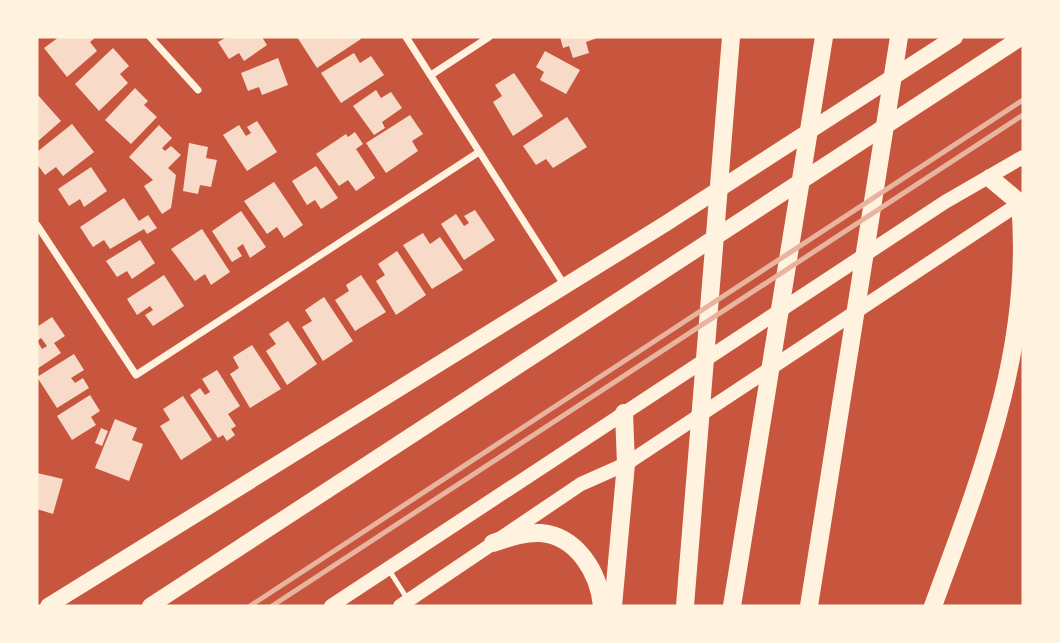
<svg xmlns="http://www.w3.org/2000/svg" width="1060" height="643" font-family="'Golos Text',sans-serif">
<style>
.building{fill:#f7dbc8}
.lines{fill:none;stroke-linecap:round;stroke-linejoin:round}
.service{stroke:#fff3e0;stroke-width:5}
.minor{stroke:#fff3e0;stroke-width:7}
.secondary{stroke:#fff3e0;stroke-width:14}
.primary{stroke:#fff3e0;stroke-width:16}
.motorway{stroke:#fff3e0;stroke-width:18}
.rail{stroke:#e9b49f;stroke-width:5}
</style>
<rect width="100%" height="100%" fill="#c8553d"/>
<!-- building -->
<g class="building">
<polygon points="59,37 96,37 90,42 97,51 67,77 44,48"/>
<polygon points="227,37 262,37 267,45 244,61 239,53 229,59 218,42"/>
<polygon points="297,37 359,37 361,39 317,68"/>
<polygon points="560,37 600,37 586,42 589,53 573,58 569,46 563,48"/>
<polygon points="113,48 129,66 120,74 128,83 99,111 75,84"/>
<polygon points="545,51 580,70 566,94 540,80 544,72 536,67"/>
<polygon points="354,53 360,63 371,56 384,75 341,103 321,73"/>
<polygon points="278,58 288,85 262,95 259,87 248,91 241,73"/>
<polygon points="514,73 543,116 513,136 493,102 502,96 495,85"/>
<polygon points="135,88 148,101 144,105 157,117 131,144 105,120"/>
<polygon points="376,90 381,98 391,92 402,108 382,122 385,128 374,135 353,106"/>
<polygon points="37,94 61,121 37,142"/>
<polygon points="410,115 423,134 412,141 418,151 386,173 366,143"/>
<polygon points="567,117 587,147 553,168 546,159 536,165 523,146"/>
<polygon points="257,121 277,152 247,171 223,135 239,125 246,136 251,133 247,127"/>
<polygon points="72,124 94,152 63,176 56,167 45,175 37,164 37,152"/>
<polygon points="159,125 172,138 162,148 165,151 171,146 181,155 168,168 176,175 171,208 162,214 144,186 153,180 129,157"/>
<polygon points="355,132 363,144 356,149 375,178 356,191 348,180 339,186 316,154 346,134 348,137"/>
<polygon points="189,143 208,147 206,158 217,160 211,187 200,185 198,194 183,191"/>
<polygon points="316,166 338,198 321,209 315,200 307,205 292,181"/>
<polygon points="91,167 107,191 84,207 80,199 69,206 58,189"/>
<polygon points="274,182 303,225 284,238 277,227 267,234 244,201"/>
<polygon points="124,198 139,221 148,215 157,228 147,234 144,229 110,249 104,240 93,247 80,227"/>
<polygon points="475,210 495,240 464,260 441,224 456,214 464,226 469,223 464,216"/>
<polygon points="241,211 266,247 250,258 243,244 237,248 242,256 232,262 212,231"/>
<polygon points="202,229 230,272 211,285 205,274 195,281 171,249"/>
<polygon points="423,233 430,244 440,237 463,270 432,289 403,245"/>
<polygon points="140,240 155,263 132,279 127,271 117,277 106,261"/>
<polygon points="397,251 426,295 396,315 376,281 385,275 378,264"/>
<polygon points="164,275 184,306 153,326 145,315 153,310 150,306 137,315 127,299"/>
<polygon points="361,275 386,312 355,331 335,300 349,291 346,285"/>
<polygon points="324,297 353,341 323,361 302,327 312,321 305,310"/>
<polygon points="52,317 65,336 54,343 61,353 37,369 37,341 42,349 47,346 41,338 37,341 37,327"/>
<polygon points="288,321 317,364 287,385 266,351 276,344 269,334"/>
<polygon points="252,345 281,389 250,408 230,374 239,368 233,357"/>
<polygon points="74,354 84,370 71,378 75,383 83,378 89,388 57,408 37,377"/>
<polygon points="217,370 240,406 228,414 236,426 231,429 235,435 227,441 223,435 218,438 190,395 200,388 205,395 210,392 202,379"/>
<polygon points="90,395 100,411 91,417 96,425 72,440 57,416"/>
<polygon points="183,396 212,440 181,460 160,426 170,420 163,409"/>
<polygon points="115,419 137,428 132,440 143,444 129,481 95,468"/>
<polygon points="101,428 108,431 102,446 95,443"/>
<polygon points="37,473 63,479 53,514 37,509"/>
</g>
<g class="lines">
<!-- service -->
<polyline class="service" points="389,570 408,600"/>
<!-- minor -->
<g class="minor">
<polyline points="150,37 198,90"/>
<polyline points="406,37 565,286"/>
<polyline points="431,75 489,37"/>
<polyline points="37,225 136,375 479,152"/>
</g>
<!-- secondary -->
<g class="secondary">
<polyline points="331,606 945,202 1023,157"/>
<polyline points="400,606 581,484 626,464 1023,201"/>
</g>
<!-- primary -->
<g class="primary">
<polyline points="48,606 665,224 955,37"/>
<polyline points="150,606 1022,37"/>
</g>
<!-- motorway -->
<g class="motorway">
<path d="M493 543C508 538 524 532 541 533 577 536 599 573 602 606"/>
<polyline points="613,606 626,464 624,413"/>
<polyline points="685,606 731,37"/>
<polyline points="732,606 824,37"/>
<polyline points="809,606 899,37"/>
<path d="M933 606C981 476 1033 346 1020 203L990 178"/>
</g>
<!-- rail -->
<g class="rail">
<polyline points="250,606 1023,100"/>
<polyline points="272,606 1023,115"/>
</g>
</g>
<!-- border -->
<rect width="1060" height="643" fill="none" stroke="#fff3e0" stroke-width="77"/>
</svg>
